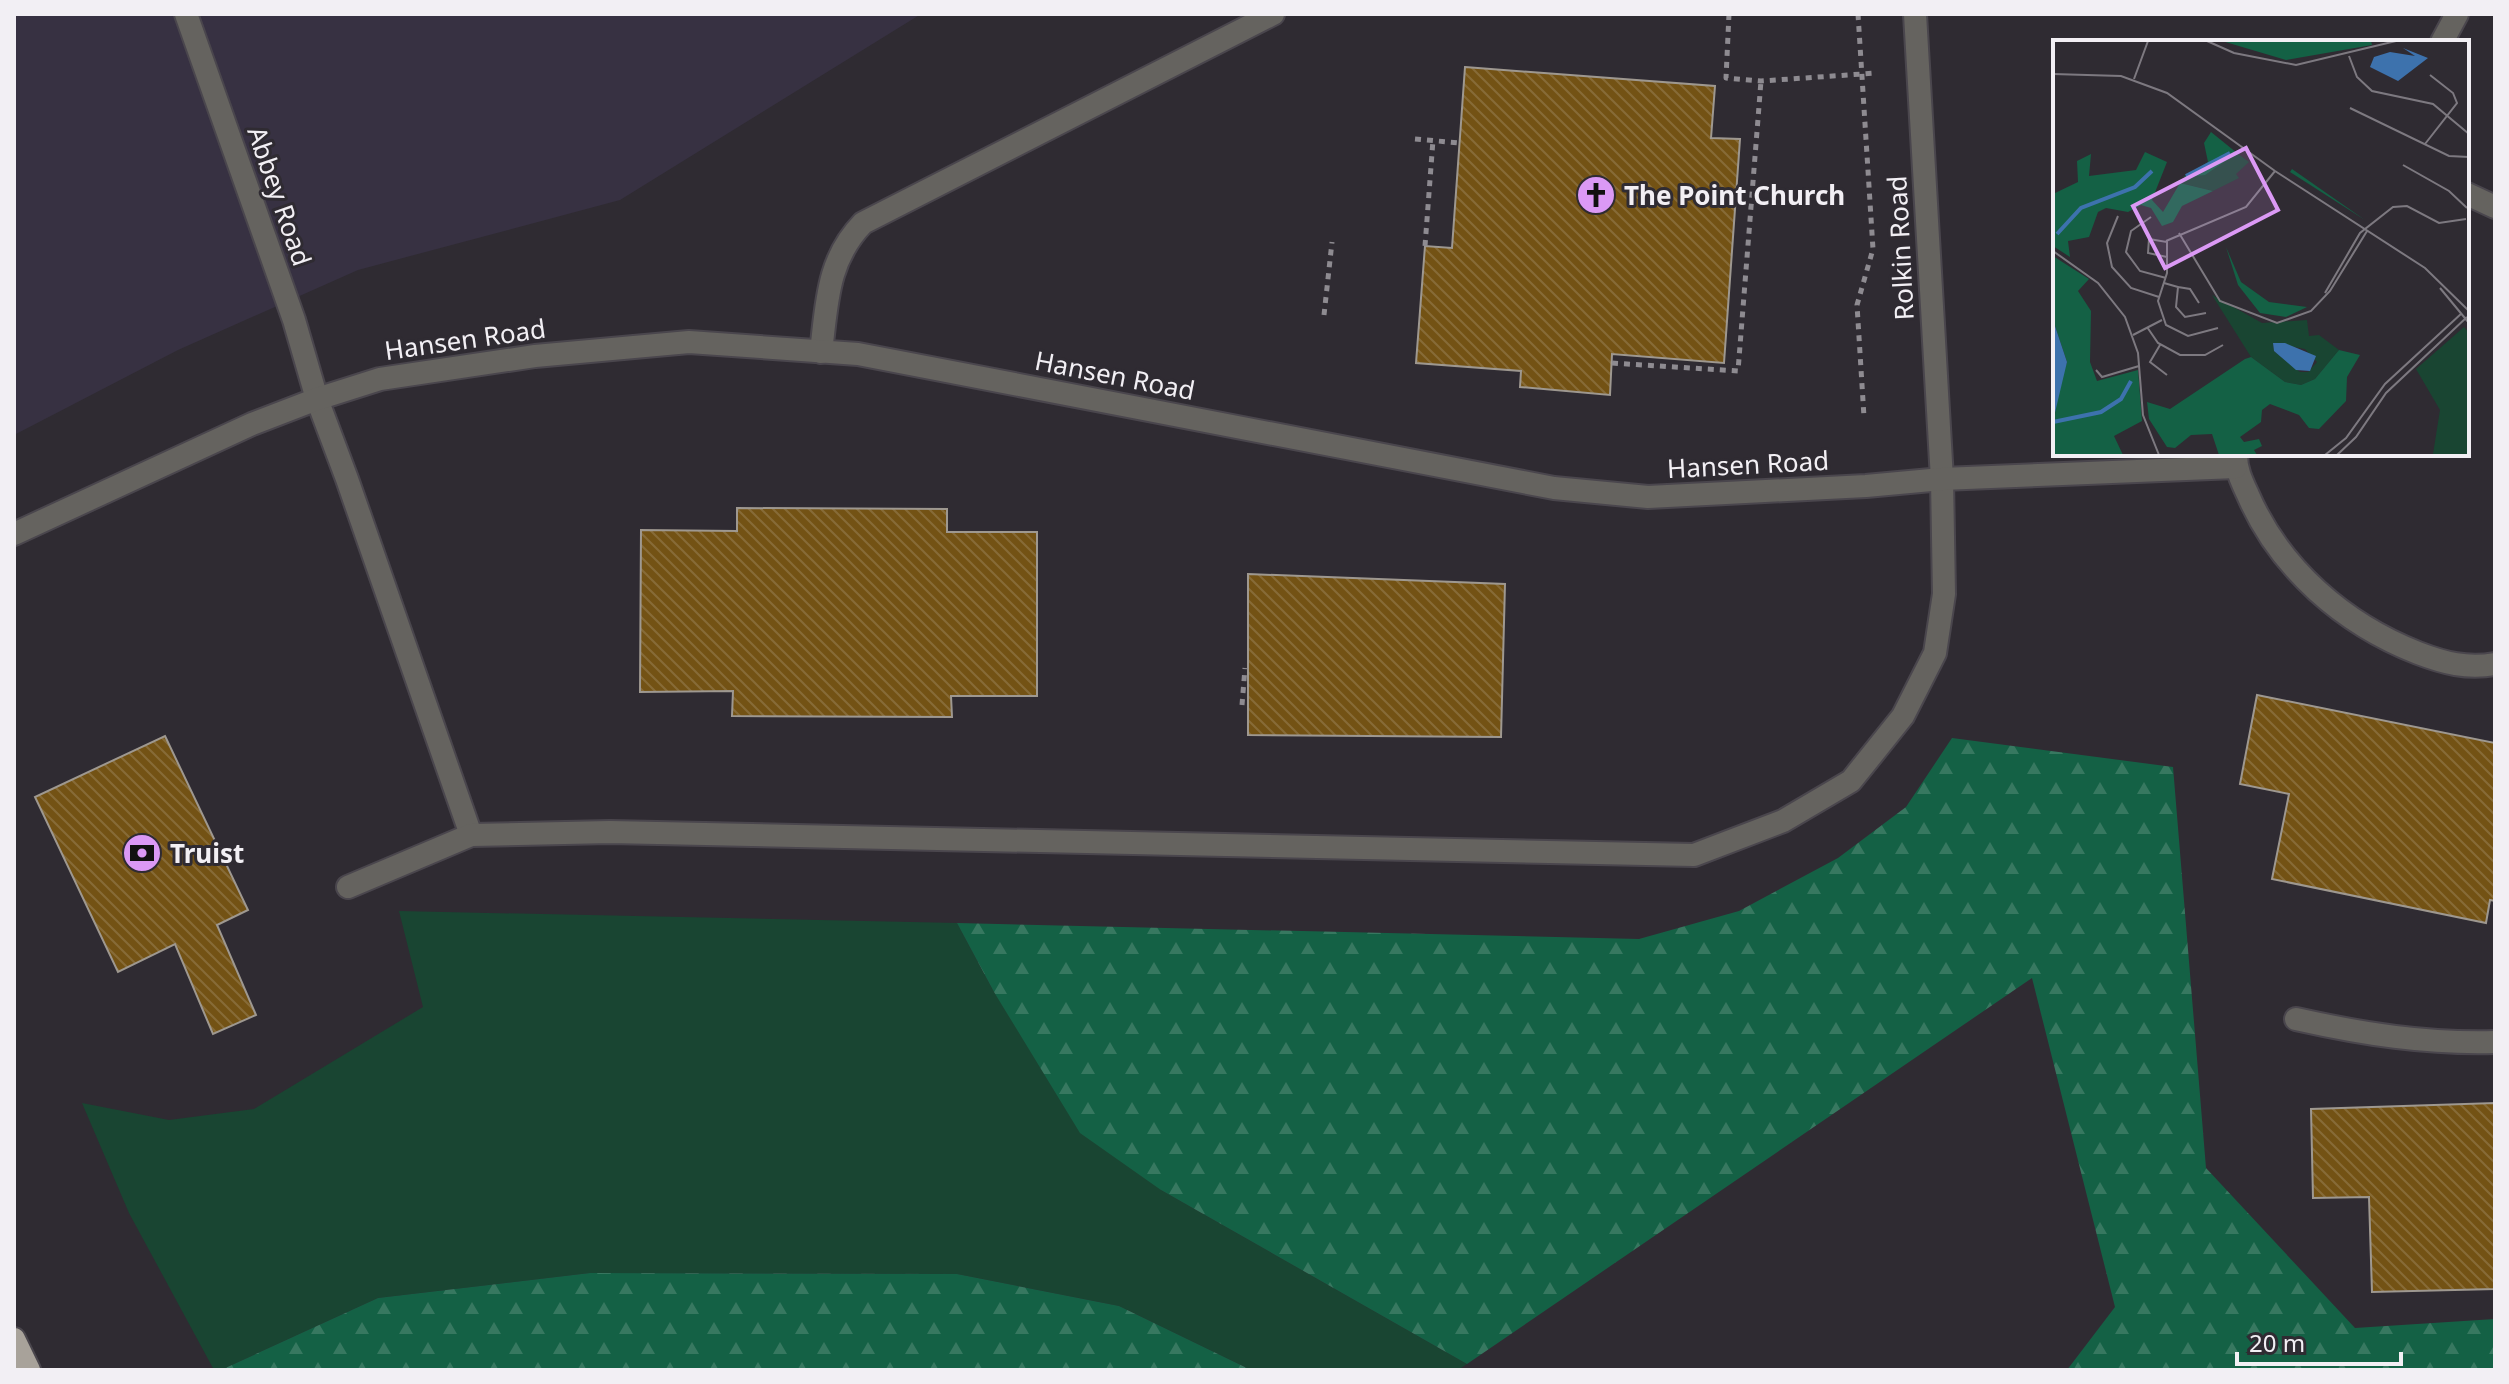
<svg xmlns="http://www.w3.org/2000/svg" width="2509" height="1384" font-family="'Noto Sans',sans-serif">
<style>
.commercial{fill:#373142}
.green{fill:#194532}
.forest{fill:url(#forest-firs)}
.building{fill:url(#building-back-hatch);stroke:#9e9890;stroke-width:2}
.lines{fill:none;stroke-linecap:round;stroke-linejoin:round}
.service-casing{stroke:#4a464d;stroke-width:26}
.minor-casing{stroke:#4a464d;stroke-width:26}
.trunk-casing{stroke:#4a464d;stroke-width:26}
.path{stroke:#8e8b91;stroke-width:5;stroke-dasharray:6 6;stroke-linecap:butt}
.service{stroke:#65635f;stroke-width:22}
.minor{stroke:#65635f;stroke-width:22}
.trunk{stroke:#a8a29a;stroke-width:22}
.labels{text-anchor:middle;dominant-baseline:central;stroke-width:6;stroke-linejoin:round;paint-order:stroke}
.poi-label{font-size:26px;font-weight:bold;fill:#f2eff4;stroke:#2f2b32;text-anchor:start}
.street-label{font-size:26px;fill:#f2eff4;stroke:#2f2b32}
.inset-river{fill:none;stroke:#3d72ad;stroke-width:4}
.inset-road{fill:none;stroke:#7d7980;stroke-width:2}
.view{fill:#db99f5;fill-opacity:0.15;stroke:#db99f5;stroke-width:4}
.inset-edge{fill:none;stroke:#f2eff4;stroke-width:4}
</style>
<defs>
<pattern id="forest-firs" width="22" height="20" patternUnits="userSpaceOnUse" patternTransform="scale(2)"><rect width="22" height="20" fill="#146145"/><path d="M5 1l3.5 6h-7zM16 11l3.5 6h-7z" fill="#377860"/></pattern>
<pattern id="building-back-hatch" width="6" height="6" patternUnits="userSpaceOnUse" patternTransform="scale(2)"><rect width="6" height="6" fill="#735214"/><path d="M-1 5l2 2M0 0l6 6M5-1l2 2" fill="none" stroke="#876b37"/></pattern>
</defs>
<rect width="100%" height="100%" fill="#2f2b32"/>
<!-- commercial -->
<polygon class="commercial" points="14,14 921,14 620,200 358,270 178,350 14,435"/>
<!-- green -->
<polygon class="green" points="399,911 957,923 994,992 1161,1190 1467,1364 1458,1370 1251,1370 1119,1306 957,1274 590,1273 378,1298 221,1370 214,1370 129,1213 82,1103 169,1120 254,1109 423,1007"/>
<!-- forest -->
<g class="forest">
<polygon points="1952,738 2173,767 2206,1168 2355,1328 2495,1319 2495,1370 2067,1370 2115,1307 2032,978 1467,1364 1161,1190 1080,1133 994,992 957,923 1639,939 1739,911 1838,858 1906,807"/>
<polygon points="590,1273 957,1274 1119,1306 1251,1370 221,1370 378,1298"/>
</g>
<!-- building -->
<g class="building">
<polygon points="1465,67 1715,86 1711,138 1740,139 1724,363 1612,354 1610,395 1520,387 1521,371 1416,363 1425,246 1452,248"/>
<polygon points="737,508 947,509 947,532 1037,532 1037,696 951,696 952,717 732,716 733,691 640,692 641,530 737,531"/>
<polygon points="1248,574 1505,584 1501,737 1248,735"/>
<polygon points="2257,695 2495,743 2495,901 2490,900 2486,923 2272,879 2289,794 2240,784"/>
<polygon points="165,736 248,910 217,925 256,1015 213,1034 175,944 118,972 35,797"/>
<polygon points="2495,1103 2495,1289 2372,1292 2369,1197 2313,1198 2311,1109"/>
</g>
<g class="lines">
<defs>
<g id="service">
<polyline points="186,14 294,320 317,399 347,479 471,835"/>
<path d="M821 352C827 303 827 260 863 223L1273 14"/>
<polyline points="348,887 471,835 610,832 1694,855 1783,821 1851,781 1903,716 1935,653 1944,594 1942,479"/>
</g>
<g id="minor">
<polyline points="1915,14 1942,479"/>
<polyline points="2442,42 2457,14"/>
<polyline points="2467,194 2495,207"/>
<path d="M2236 455C2236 470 2242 482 2248 495 2280 569 2344 624 2418 653 2444 663 2467 669 2495 664"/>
<polyline points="14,534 252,424 317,399 380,379 535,356 689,342 858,354 1554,488 1648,497 1866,486 1942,479 2236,467"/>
<path d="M2296 1019C2363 1034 2427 1044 2495 1042"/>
</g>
<polyline id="trunk" points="14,1339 29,1370"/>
</defs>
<!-- service casing -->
<use href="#service" class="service-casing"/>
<!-- minor casing -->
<use href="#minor" class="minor-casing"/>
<!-- trunk casing -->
<use href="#trunk" class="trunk-casing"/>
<!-- path -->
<g class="path">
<polyline points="1729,14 1726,78 1761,81 1876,73"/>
<polyline points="1858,14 1873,249 1857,305 1864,417"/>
<polyline points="1415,139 1460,143"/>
<polyline points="1425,246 1433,140"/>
<polyline points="1324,315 1332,242"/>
<polyline points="1612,363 1738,371 1761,81"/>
<polyline points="1242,705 1245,668"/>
</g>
<!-- service -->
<use href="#service" class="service"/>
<!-- minor -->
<use href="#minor" class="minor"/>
<!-- trunk -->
<use href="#trunk" class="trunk"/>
</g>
<!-- icons -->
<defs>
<symbol id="church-disc" viewBox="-11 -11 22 22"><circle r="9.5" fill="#db99f5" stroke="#2f2b32"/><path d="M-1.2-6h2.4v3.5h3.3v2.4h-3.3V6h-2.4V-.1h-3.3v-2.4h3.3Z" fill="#111"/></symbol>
<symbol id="bank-disc" viewBox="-11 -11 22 22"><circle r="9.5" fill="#db99f5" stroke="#2f2b32"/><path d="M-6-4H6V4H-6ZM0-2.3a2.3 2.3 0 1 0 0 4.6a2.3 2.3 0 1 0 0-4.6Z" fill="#111"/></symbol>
</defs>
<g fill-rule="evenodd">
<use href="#church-disc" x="1574" y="173" width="44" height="44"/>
<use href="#bank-disc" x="120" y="831" width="44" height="44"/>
</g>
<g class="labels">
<!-- poi labels -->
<g class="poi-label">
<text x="1624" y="195">The Point Church</text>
<text x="170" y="853">Truist</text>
</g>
<!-- street labels -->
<g class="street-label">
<text transform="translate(280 196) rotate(71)">Abbey Road</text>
<text transform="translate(1900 248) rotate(-93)">Rolkin Road</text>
<text transform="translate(465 339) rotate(-8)">Hansen Road</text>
<text transform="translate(1115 375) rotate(11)">Hansen Road</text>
<text transform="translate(1748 464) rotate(-3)">Hansen Road</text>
</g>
</g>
<!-- overview -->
<g transform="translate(2053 40)">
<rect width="416" height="416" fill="#2f2b32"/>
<path d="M184 113 196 122 183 134 186 138 160 151 127 143ZM159 255 209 283 254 280 256 296 266 295 286 310 262 339 248 345 232 342 198 317ZM220 303 252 309 264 322 255 332H247L221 311ZM411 287 416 293V415H384L380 414 387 370 363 329Z" fill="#194532" fill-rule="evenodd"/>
<path d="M169 1H318L319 5 233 20ZM158 92 184 113 152 135 130 137 155 122 151 103ZM92 112 114 122 99 160 110 172 127 143 160 151 129 166 120 182 109 186 98 168 88 165 75 172 53 168 45 172 36 197 15 201 17 217 0 206V154L25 142 24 121 38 114 36 136 83 130ZM239 129 312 180 237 132ZM173 207 188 242 216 262 254 267 233 277 207 273 185 245ZM0 216 36 239 25 251 38 271 37 322 44 341 85 330 89 381 61 396 70 415H0L3 355 14 322 0 280ZM286 310 307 315 294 337 293 361 266 389 256 388 246 375 217 364 209 370 208 382 187 397 191 402 206 399 209 406 201 410 204 415H166L159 394 138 395 122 408 114 407 96 379 94 362 117 369 192 319 198 317 232 342 248 345 262 339Z" fill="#146145"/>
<path d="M350 8 375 18 345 41 317 27 321 17 337 12 362 16ZM0 280 14 322 0 381ZM232 303 263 316 257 331 243 330 221 311 220 303Z" fill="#3d72ad"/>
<path class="inset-river" d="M133 136 177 113M4 194 28 168 82 147 99 131M0 382 48 372 68 359 78 341"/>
<path class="inset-road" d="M154 1 181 13 243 25 343 1M296 16 304 37 319 51 380 64 416 94M0 34 68 36 114 53 222 131 372 228 416 271M81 39 95 1M297 68 396 116 416 117M372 104 404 63 400 53 377 35M350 125 396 151 414 168M65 176 54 203 59 227 78 248 106 257M98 177 78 191 73 212 87 231 113 238M126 193 167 261 224 283 258 271 277 251 314 191M113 201 193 167 222 131M0 211 45 243 72 277 85 313 90 375 106 415M114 217 95 213 96 199 114 202V233L105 261 113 285 135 296 165 288M111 243 125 247 123 267 132 277 153 273M125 247 137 249 146 263M387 248 416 283M272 253 307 193 340 167 354 166 386 183 413 179M94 287 105 303 127 315H152L170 305M80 295 109 280M107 305 97 322 114 335M43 330 49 337 86 326M272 415 293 398 332 344 409 273M284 415 303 397 333 353 414 277"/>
<path class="view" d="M193 108 225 170 112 228 80 166Z"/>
<rect width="416" height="416" class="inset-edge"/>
</g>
<!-- border -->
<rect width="2509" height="1384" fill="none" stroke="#f2eff4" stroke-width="32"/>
<!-- scale -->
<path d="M2237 1352v12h164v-12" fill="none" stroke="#f2eff4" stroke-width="4"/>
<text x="2249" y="1352" font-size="24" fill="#f2eff4" stroke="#2f2b32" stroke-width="6" paint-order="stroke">20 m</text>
</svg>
